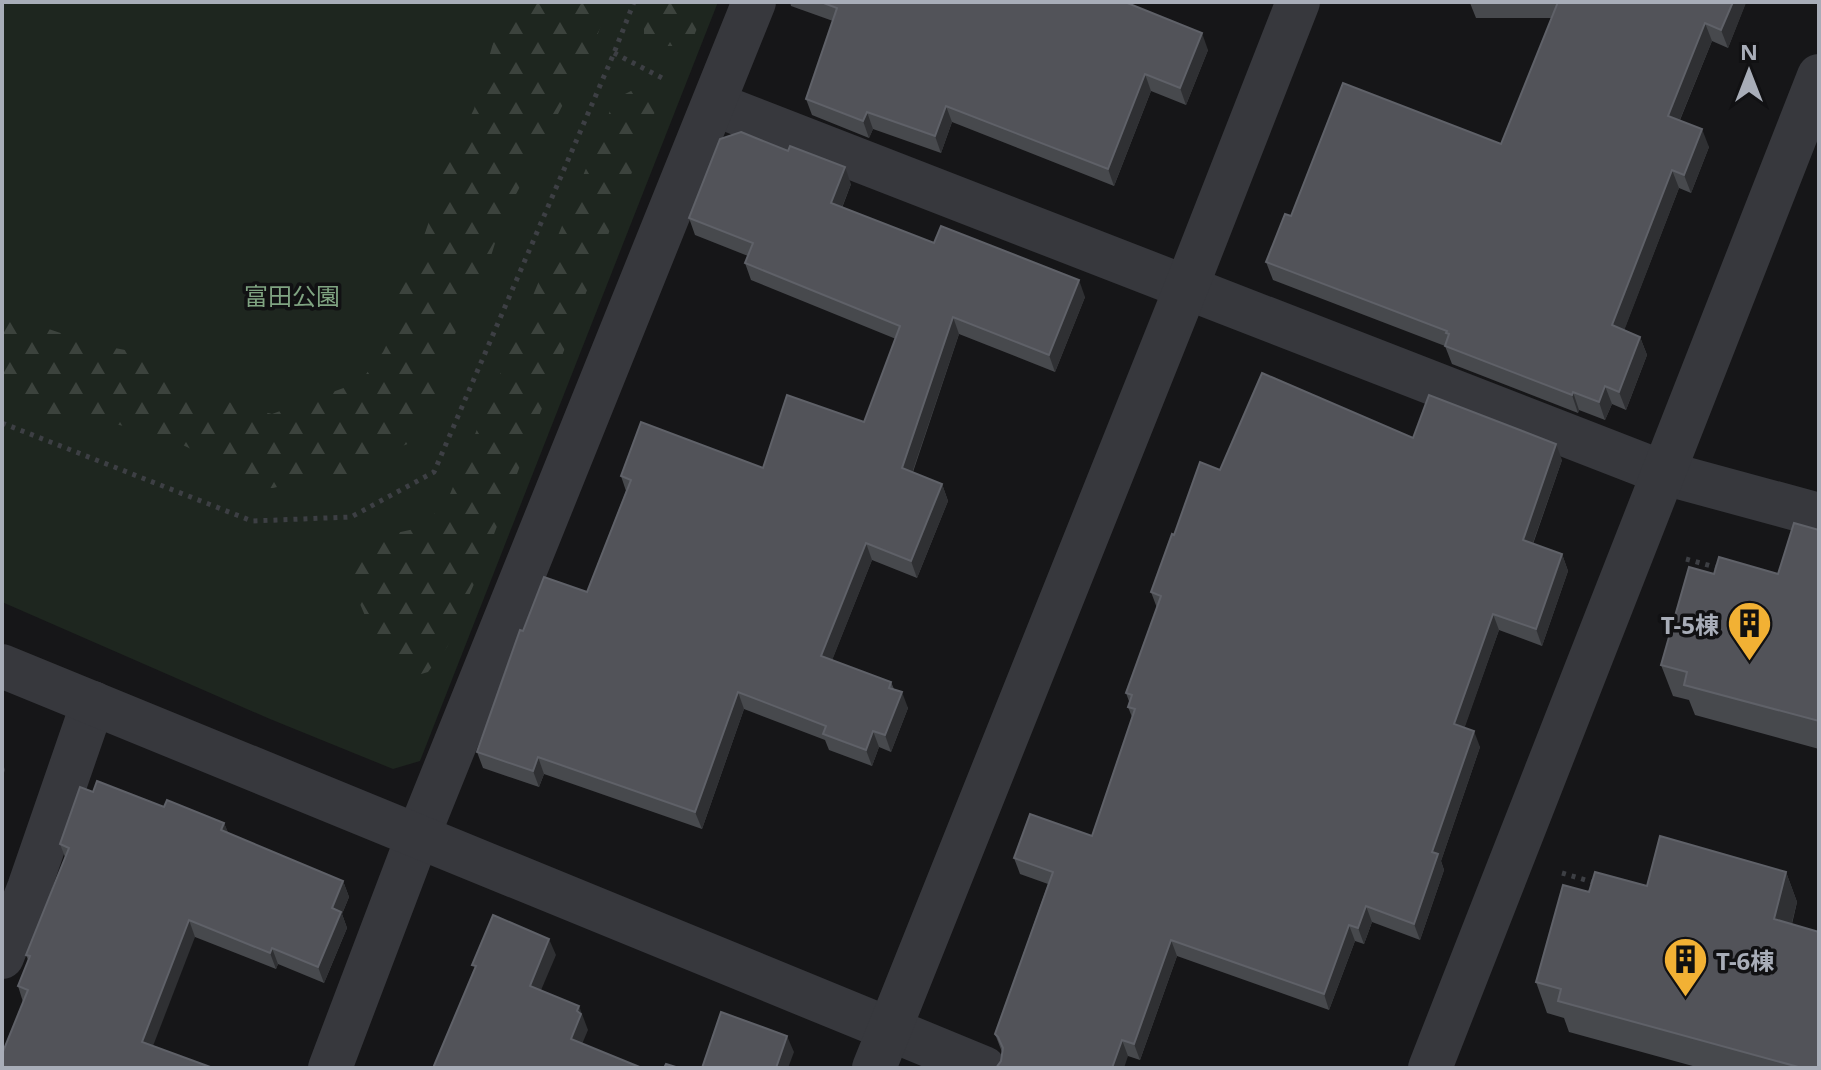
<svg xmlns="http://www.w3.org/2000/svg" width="1821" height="1070" font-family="'Noto Sans','Noto Sans JP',sans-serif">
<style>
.green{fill:#1e261f}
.forest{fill:url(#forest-firs)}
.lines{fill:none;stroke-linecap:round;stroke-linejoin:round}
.path{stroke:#3d3f44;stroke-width:5;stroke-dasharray:4 6;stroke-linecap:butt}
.minor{stroke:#37383d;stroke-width:44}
.tertiary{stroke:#37383d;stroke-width:44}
.wall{fill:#47494d}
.shaded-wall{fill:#2f3033}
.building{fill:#525359;stroke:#5f6168;stroke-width:2}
.labels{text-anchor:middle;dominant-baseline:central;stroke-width:7;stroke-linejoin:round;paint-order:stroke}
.park-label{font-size:24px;fill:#7fa381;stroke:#111113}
.poi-label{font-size:24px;font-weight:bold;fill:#a8adb8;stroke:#111113;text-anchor:end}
</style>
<defs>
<pattern id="forest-firs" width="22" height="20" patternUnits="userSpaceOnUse" patternTransform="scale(2)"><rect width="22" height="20" fill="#1e261f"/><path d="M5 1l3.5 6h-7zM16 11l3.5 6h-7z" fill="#3c433d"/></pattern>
</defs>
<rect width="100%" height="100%" fill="#161618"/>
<!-- green -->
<polygon class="green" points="2,2 718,2 420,761 393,769 270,719 2,602"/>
<!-- forest -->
<g class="forest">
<polygon points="505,2 610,2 592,49 502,221 486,272 466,300 441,378 431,417 413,442 389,451 364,470 342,479 301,481 273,488 250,488 216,461 162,435 115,424 71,421 37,411 2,382 2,310 28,322 90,343 140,353 196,393 272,414 360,382 383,352 399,320 399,294 416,259 434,207 438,175 458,142 474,109"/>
<polygon points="650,2 707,2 694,36 679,46 658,46 644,35 644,17"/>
<polygon points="635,89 655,93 656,109 483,563 447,647 428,672 411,677 383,658 352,585 351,557 392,534 414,529 445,506 615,99"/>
</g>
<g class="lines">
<!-- path -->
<g class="path">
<polyline points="614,53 666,80"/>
<polyline points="2,423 252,521 351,517 434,472 614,53 634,2"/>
<polyline points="1686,559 1722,569"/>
<polyline points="1562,873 1599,884"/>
</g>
<!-- minor -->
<g class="minor">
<polyline points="714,104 1664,473 1819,515"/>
<polyline points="2,957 29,888 93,703"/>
<polyline points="889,1029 984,1068"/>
<polyline points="330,1068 418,836 754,2"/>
<polyline points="1430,1068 1819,76"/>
</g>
<!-- tertiary -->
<g class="tertiary">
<polyline points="2,666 889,1029"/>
<polyline points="874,1068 1186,288 1298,2"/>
</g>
</g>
<!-- wall -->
<g class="wall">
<polygon points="790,2 1125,2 1208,50 1186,105 1151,91 1114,186 952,122 941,153 873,129 869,138 812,115 806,99 833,21 791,6"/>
<polygon points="1410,2 1746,2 1728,48 1712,41 1680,120 1709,147 1691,193 1679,188 1624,330 1640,337 1647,355 1626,410 1612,404 1605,420 1579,410 1578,413 1452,364 1445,346 1273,280 1266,262 1291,216 1501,144 1552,18 1476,18 1470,3 1410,3"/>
<polygon points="851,184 842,208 934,243 1085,297 1055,372 959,334 913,472 942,484 948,501 917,578 872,560 832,660 891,682 894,689 908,708 891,752 879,747 872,766 829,750 825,740 744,709 702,829 544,774 539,787 483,768 477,752 523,631 587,592 626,491 621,476 763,468 864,422 896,339 751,280 745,263 748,256 695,235 689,218"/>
<polygon points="1413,438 1562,460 1533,544 1562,554 1568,571 1542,646 1499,630 1464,728 1480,747 1441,861 1444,870 1420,940 1372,922 1364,944 1355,941 1329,1010 1177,956 1140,1060 1128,1056 1001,1061 1002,1052 995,1034 1048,884 1020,874 1014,858 1092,836 1132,717 1128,707 1130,704 1126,693 1157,608 1151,592 1174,535 1220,470"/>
<polygon points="1819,530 1819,749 1695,715 1689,700 1673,696 1661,665 1714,574 1778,574"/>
<polygon points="93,792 224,823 228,833 343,881 349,897 342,914 347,928 324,983 278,964 276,969 195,937 23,1002 18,986 28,960 26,955 65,857 60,844"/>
<polygon points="1786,872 1797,902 1792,924 1819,1068 1700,1068 1569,1032 1564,1018 1547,1013 1536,982 1589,892"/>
</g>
<!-- shaded-wall -->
<g class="shaded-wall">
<polygon points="1733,2 1746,2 1746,3 1728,48 1721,30"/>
<polygon points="1705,23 1712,41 1674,134 1668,116"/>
<polygon points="1202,33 1208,50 1186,105 1180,88"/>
<polygon points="1145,74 1151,91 1114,186 1108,169"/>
<polygon points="946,106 952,122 941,153 935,136"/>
<polygon points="867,112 873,129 869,138 863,121"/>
<polygon points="1702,129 1709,147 1691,193 1684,175"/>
<polygon points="845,167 851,184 837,220 831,203"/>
<polygon points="1672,170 1679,188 1619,344 1612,325"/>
<polygon points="1079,280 1085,297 1055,372 1049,355"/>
<polygon points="953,317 959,334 908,485 902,468"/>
<polygon points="1640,337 1647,355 1626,410 1619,392"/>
<polygon points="1605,386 1612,404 1605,420 1599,402"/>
<polygon points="1573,392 1579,410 1578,413 1572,395"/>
<polygon points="1556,444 1562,460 1528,557 1523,540"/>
<polygon points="942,484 948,501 917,578 911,561"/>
<polygon points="866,543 872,560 827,673 821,656"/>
<polygon points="1562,554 1568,571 1542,646 1536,629"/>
<polygon points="1493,614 1499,630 1460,741 1454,724"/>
<polygon points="738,692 744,709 702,829 695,812"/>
<polygon points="902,692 908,708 891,752 885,735"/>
<polygon points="873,731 879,747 872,766 866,750"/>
<polygon points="1474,731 1480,747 1441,861 1444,870 1420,940 1414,924 1432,852"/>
<polygon points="538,757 544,774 539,787 533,771"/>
<polygon points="2,761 5,770 2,779"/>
<polygon points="224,823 231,839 221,830"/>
<polygon points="1786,872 1797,902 1785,950 1774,919"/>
<polygon points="343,881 349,897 342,914 347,928 324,983 318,967 332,908"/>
<polygon points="1366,906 1372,922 1364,944 1358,928"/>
<polygon points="189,920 195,937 148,1059 142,1042"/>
<polygon points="1349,925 1355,941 1329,1010 1324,994"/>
<polygon points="549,939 556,955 536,1002 530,986"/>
<polygon points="1171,940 1177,956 1140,1060 1134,1044"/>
<polygon points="272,948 278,964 276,969 270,953"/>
<polygon points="579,1006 588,1030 577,1056 571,1039 577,1011"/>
<polygon points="787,1036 794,1052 788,1068 776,1068"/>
<polygon points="1122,1040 1128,1056 1124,1068 1112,1068"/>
</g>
<!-- building -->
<g class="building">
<polygon points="821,2 1125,2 1202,33 1180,88 1145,74 1108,169 946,106 935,136 867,112 863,121 806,99 837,8"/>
<polygon points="1558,2 1733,2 1721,30 1705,23 1668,116 1702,129 1684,175 1672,170 1612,325 1640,337 1619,392 1605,386 1599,402 1573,392 1572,395 1445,346 1449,334 1446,333 1447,331 1266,262 1285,214 1291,216 1343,83 1501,144"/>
<polygon points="741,132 788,151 790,146 845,167 831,203 934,243 941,226 1079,280 1049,355 953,317 902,468 942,484 911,561 866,543 821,656 891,682 889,688 902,692 885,735 873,731 866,750 823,734 826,726 738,692 695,812 538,757 533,771 477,752 520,630 523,631 544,577 587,592 631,480 621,476 641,422 763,468 787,395 864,422 900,326 745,263 753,243 689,218 720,139"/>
<polygon points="1262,373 1413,438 1429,395 1556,444 1523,540 1562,554 1536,629 1493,614 1454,724 1474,731 1432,852 1438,854 1414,924 1366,906 1358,928 1349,925 1324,994 1171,940 1134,1044 1122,1040 1112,1068 996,1068 1001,1061 1003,1048 998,1037 995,1034 1053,872 1014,858 1030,814 1092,836 1135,709 1128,707 1132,695 1126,693 1161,596 1151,592 1172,534 1174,535 1200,462 1220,470"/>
<polygon points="1794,523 1819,530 1819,721 1684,685 1687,672 1661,665 1689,567 1714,574 1719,557 1778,574"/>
<polygon points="97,781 164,807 167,800 224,823 221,830 343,881 332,908 341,912 318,967 272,948 270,953 189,920 142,1042 213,1068 2,1068 2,1054 28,990 18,986 30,956 26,955 69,848 60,844 80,787 93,792"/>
<polygon points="1660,836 1786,872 1774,919 1819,932 1819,1068 1802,1068 1558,1001 1561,989 1536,982 1563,885 1589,892 1595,872 1647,886"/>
<polygon points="493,915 549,939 530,986 579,1006 577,1011 581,1014 571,1039 642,1068 433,1068 476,966 472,965"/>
<polygon points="721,1012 787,1036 776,1068 702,1068"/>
<polygon points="666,1064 679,1068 664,1068"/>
</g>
<!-- icons -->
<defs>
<symbol id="building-pin" viewBox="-11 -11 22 30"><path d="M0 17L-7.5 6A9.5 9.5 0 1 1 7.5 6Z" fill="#f2b134" stroke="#111113"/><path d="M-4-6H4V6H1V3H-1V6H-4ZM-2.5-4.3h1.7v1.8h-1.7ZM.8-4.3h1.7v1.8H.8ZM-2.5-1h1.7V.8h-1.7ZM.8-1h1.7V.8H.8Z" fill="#111"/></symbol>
</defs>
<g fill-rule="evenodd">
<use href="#building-pin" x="1724" y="598" width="51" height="69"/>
<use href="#building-pin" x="1660" y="934" width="51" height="69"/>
</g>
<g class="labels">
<!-- park labels -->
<g class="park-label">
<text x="292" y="295">富田公園</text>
</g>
<!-- poi labels -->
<g class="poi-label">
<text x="1719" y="624">T-5棟</text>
<text x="1716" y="960" text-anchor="start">T-6棟</text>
</g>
</g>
<!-- border -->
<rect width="1821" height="1070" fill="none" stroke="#a8adb8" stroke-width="8"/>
<!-- north arrow -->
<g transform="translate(1749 72)" stroke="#111113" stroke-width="6" paint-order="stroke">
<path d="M0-6L14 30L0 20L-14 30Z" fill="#a8adb8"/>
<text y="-12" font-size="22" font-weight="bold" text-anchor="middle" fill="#a8adb8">N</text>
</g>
</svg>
